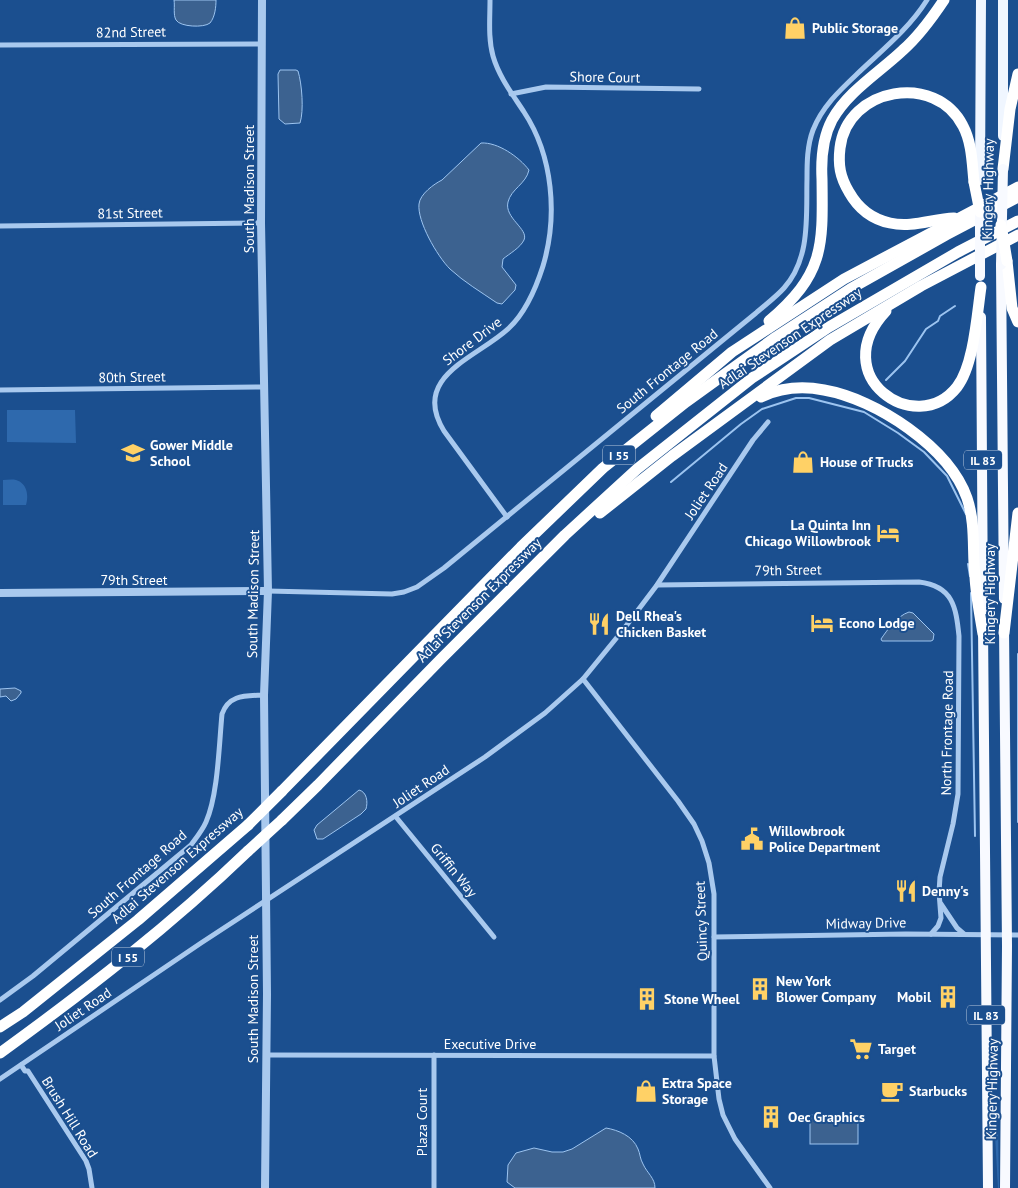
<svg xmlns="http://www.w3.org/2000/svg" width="1018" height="1188" font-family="'PT Sans',sans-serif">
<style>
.green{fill:#2e69ad}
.water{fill:#3c6290;stroke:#9cc4f0}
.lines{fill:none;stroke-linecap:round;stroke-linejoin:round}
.stream{stroke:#9cc4f0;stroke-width:2}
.minor{stroke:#a9c9ee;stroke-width:5}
.tertiary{stroke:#a9c9ee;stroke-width:8}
.primary{stroke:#f0f6ff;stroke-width:10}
.trunk{stroke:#f8faff;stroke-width:10}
.motorway{stroke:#fff;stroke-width:11}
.trunk-bridge{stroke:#f8faff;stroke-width:10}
.motorway-bridge{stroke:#fff;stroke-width:11}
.labels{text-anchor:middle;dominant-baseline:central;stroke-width:4;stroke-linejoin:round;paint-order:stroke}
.shield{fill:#1b4f8f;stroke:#bbcadd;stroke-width:1}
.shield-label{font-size:12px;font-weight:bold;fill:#fff}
.poi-label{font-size:14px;font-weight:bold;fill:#fff;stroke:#1b4f8f;text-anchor:start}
.street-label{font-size:14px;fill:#fff;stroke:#1b4f8f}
</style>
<rect width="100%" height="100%" fill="#1b4f8f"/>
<!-- green -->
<g class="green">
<polygon points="7,410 75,410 76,443 7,442"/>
<path d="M3 480C7 480 12 479 16 480 27 483 29 496 26 505H3Z"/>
<polygon points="994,1117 998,1124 999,1188 998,1188"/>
</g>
<!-- water -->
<g class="water">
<path d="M174 0H216C216 7 215 17 210 23 204 28 180 27 176 20 173 15 175 6 174 0Z"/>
<path d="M280 70H296L298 71C302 84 304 111 300 123L285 124 279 119 278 74Z"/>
<path d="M481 143C498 142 519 157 529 170 526 184 511 189 508 202 504 218 529 229 524 240 520 248 509 254 503 259L502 267 516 285 515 290 502 304 497 303C481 292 464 282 450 269 437 256 417 221 419 204 420 194 434 184 442 180Z"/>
<path d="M909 612 913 613 934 634 933 640 931 641H882L881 639C888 629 897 616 909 612Z"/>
<polygon points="15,688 21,691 21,693 16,699 11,701 6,696 0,697 0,689"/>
<path d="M359 790C367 792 368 802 366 809L361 814 323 839H317L314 830 317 825Z"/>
<rect x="810" y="1115" width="48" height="29"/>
<path d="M606 1128C618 1130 633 1136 638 1149 640 1153 640 1159 643 1164 647 1173 655 1178 655 1188H515L507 1182 508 1165 516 1153 534 1148 552 1152H563L572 1149Z"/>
</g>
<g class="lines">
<!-- stream -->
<g class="stream">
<polyline points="886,380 905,361 926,329 938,321 940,316 955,306"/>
<polyline points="671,482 741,424 762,409 796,398 809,398 864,412 898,433 924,452 947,476 966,514"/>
<polyline points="968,564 970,576"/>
<polyline points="971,593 975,836"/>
<polyline points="1018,654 1018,822"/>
</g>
<!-- minor -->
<g class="minor">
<path d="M490 0C490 19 488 38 493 56 499 77 513 95 524 112 553 156 558 216 543 266 536 288 526 312 509 328 477 358 410 376 444 431L507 517"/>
<polyline points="0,45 262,44"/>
<polyline points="511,94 546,87 699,89"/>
<polyline points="0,226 261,223"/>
<polyline points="0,390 265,387"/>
<path d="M657 585 919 582C953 586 956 607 959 636L958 794 953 824 940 877 939 892 941 918 938 926 931 934"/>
<path d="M268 591 392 594 404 592 417 587 444 568 756 313C765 305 776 297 784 288 811 258 806 215 807 179 807 163 807 146 813 130 822 107 839 91 857 74 881 51 909 29 927 0"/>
<polyline points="583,679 678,801 694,824 702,841 709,863 714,894 714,1056 719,1099 723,1115 735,1139 770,1188"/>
<polyline points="396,817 494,937"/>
<polyline points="941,904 957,928 964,934"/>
<polyline points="714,937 906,934 1018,935"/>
<path d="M0 1000 33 976 191 845C196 838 202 831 206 822 218 795 219 745 222 714 229 694 246 696 264 695"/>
<polyline points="266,1055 714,1056"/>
<polyline points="21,1065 25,1071 28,1071 86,1161 89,1169 92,1188"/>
<polyline points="0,1079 201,943 485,757 545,713 583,679 623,630 657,585 753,440 768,422"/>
<polyline points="434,1188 434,1055"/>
</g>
<!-- tertiary -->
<g class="tertiary">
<polyline points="262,0 261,223 268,591 264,695 267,994 265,1188"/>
<polyline points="0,593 268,591"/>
</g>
<!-- primary -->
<g class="primary">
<polyline points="1003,136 1003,0"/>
<polyline points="980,180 981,0"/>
</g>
<!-- trunk -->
<g class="trunk">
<polyline points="1001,265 1004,599"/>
<polyline points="981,317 983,610"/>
<polyline points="1004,626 1007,946 1005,1188"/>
<polyline points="983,627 988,1188"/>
</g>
<!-- motorway -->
<g class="motorway">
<polyline points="1003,169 1010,109 1018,74"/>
<path d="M954 218C932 219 912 228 890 223 871 219 858 208 849 192 840 177 838 165 840 148 847 87 936 72 963 126 972 143 972 163 974 182"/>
<polyline points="1007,261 1012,308 1018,322"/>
<path d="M886 311C825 376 916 439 957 387 974 365 977 314 981 287"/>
<path d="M769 321C824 274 823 248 822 179 821 160 823 137 832 120 848 91 880 72 903 50 919 36 932 18 944 0"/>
<path d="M761 397C780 388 803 386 824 390 876 399 949 447 967 498 976 525 972 551 975 577 976 596 980 615 983 634"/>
<polyline points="656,416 732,352 844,279 1018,187"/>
<polyline points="600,513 672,456 830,340 921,286 1018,235"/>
<polyline points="1004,633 1018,513"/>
<polyline points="282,791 521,547 603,468 686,402 776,337 850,289 946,235 1018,197"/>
<polyline points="282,820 318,785 441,659 565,535 637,469 752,378 829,327 958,252 1018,221"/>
<polyline points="0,1027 23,1012 138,920 248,825"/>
<path d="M0 1053C87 990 171 925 248 851"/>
</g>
<!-- trunk-bridge -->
<g class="trunk-bridge">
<polyline points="980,212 980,276"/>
<polyline points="1001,265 1003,169"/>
</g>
<!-- motorway-bridge -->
<g class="motorway-bridge">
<polyline points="974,182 980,212"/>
<polyline points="1001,225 1007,261"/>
<polyline points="248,825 282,791"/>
<polyline points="248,851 282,820"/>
</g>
</g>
<!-- icons -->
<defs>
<symbol id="shop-bare" viewBox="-9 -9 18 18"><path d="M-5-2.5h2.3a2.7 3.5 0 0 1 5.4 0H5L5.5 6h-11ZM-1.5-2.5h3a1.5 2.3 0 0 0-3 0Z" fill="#ffd166" stroke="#1b4f8f" stroke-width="2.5" paint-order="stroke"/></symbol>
<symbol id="school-bare" viewBox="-9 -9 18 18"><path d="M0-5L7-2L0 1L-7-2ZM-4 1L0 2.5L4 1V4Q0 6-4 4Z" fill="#ffd166" stroke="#1b4f8f" stroke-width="2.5" paint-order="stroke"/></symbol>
<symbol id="hotel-bare" viewBox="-9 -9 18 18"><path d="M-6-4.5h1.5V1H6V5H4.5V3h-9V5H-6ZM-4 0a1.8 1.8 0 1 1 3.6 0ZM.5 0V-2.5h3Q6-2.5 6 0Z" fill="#ffd166" stroke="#1b4f8f" stroke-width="2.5" paint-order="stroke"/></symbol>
<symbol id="restaurant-bare" viewBox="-9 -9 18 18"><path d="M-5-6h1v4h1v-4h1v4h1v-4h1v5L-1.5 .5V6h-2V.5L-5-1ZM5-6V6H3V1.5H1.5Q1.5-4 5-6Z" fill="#ffd166" stroke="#1b4f8f" stroke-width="2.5" paint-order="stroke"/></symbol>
<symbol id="civic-bare" viewBox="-9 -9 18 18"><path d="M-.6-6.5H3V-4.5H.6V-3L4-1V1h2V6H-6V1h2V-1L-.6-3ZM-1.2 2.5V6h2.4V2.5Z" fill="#ffd166" stroke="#1b4f8f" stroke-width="2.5" paint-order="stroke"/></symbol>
<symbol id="building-bare" viewBox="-9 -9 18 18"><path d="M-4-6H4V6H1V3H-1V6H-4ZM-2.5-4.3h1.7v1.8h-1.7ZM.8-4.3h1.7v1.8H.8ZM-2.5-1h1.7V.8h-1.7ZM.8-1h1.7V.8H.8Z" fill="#ffd166" stroke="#1b4f8f" stroke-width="2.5" paint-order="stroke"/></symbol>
<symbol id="supermarket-bare" viewBox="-9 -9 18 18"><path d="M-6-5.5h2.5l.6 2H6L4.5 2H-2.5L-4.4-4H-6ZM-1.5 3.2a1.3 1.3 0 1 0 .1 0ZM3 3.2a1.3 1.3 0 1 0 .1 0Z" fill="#ffd166" stroke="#1b4f8f" stroke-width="2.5" paint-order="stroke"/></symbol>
<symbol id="cafe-bare" viewBox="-9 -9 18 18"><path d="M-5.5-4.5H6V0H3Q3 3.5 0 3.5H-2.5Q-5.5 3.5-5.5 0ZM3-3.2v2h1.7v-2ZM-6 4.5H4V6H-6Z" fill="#ffd166" stroke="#1b4f8f" stroke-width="2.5" paint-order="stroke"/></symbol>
</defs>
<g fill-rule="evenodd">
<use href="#shop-bare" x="779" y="12" width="32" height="32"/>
<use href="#school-bare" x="117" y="437" width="32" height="32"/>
<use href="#shop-bare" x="787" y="446" width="32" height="32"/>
<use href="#hotel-bare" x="872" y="517" width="32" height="32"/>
<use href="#hotel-bare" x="806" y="607" width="32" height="32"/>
<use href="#restaurant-bare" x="583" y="608" width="32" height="32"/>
<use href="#civic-bare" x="736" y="823" width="32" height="32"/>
<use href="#restaurant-bare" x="890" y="875" width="32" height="32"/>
<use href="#building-bare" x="744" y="973" width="32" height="32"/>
<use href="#building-bare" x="932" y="981" width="32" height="32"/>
<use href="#building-bare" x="631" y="983" width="32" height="32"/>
<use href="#supermarket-bare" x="845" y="1033" width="32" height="32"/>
<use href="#shop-bare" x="630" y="1075" width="32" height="32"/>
<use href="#cafe-bare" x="876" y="1075" width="32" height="32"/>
<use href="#building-bare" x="755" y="1101" width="32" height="32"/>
</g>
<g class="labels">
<!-- shield labels -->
<g class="shield">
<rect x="603" y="445.5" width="32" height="19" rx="4"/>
<rect x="964" y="450.5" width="38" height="19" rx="4"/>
<rect x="112" y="947.5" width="32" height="19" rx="4"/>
<rect x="967" y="1005.5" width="38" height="19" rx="4"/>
</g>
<g class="shield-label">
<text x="619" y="455">I 55</text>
<text x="983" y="460">IL 83</text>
<text x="128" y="957">I 55</text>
<text x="986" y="1015">IL 83</text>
</g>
<!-- poi labels -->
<g class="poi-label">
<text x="812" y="28">Public Storage</text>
<text x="150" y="445">Gower Middle<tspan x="150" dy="16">School</tspan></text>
<text x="820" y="462">House of Trucks</text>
<text x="871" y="525" text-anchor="end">La Quinta Inn<tspan x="871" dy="16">Chicago Willowbrook</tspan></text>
<text x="616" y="616">Dell Rhea's<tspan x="616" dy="16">Chicken Basket</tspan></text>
<text x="839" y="623">Econo Lodge</text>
<text x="769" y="831">Willowbrook<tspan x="769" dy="16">Police Department</tspan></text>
<text x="922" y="891">Denny's</text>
<text x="776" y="981">New York<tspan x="776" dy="16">Blower Company</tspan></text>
<text x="931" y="997" text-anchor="end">Mobil</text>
<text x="664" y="999">Stone Wheel</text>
<text x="878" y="1049">Target</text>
<text x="662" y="1083">Extra Space<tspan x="662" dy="16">Storage</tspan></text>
<text x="909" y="1091">Starbucks</text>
<text x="788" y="1117">Oec Graphics</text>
</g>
<!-- street labels -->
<g class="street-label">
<text transform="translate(131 32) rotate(-1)">82nd Street</text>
<text transform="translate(605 77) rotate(1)">Shore Court</text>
<text transform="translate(249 189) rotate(-90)">South Madison Street</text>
<text transform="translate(988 189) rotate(-89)">Kingery Highway</text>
<text transform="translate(130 213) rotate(-1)">81st Street</text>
<text transform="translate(790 338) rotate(-34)">Adlai Stevenson Expressway</text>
<text transform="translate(472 341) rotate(-37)">Shore Drive</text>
<text transform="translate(667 371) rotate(-39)">South Frontage Road</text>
<text transform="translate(132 377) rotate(-1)">80th Street</text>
<text transform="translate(706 491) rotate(-56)">Joliet Road</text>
<text transform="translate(788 570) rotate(-1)">79th Street</text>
<text x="134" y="580">79th Street</text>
<text transform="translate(253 594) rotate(-89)">South Madison Street</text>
<text transform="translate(990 594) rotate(-90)">Kingery Highway</text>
<text transform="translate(479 600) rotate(-45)">Adlai Stevenson Expressway</text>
<text transform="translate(947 733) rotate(-89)">North Frontage Road</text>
<text transform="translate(421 786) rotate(-34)">Joliet Road</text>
<text transform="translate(177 865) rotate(-41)">Adlai Stevenson Expressway</text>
<text transform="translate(454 870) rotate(51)">Griffin Way</text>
<text transform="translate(137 874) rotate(-41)">South Frontage Road</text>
<text transform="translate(701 921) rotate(-92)">Quincy Street</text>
<text transform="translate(866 923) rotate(-1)">Midway Drive</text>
<text transform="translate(253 999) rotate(-90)">South Madison Street</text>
<text transform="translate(83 1009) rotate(-34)">Joliet Road</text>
<text x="490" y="1044">Executive Drive</text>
<text transform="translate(992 1089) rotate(-89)">Kingery Highway</text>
<text transform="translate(70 1117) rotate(58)">Brush Hill Road</text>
<text transform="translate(422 1122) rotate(-90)">Plaza Court</text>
</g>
</g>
</svg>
